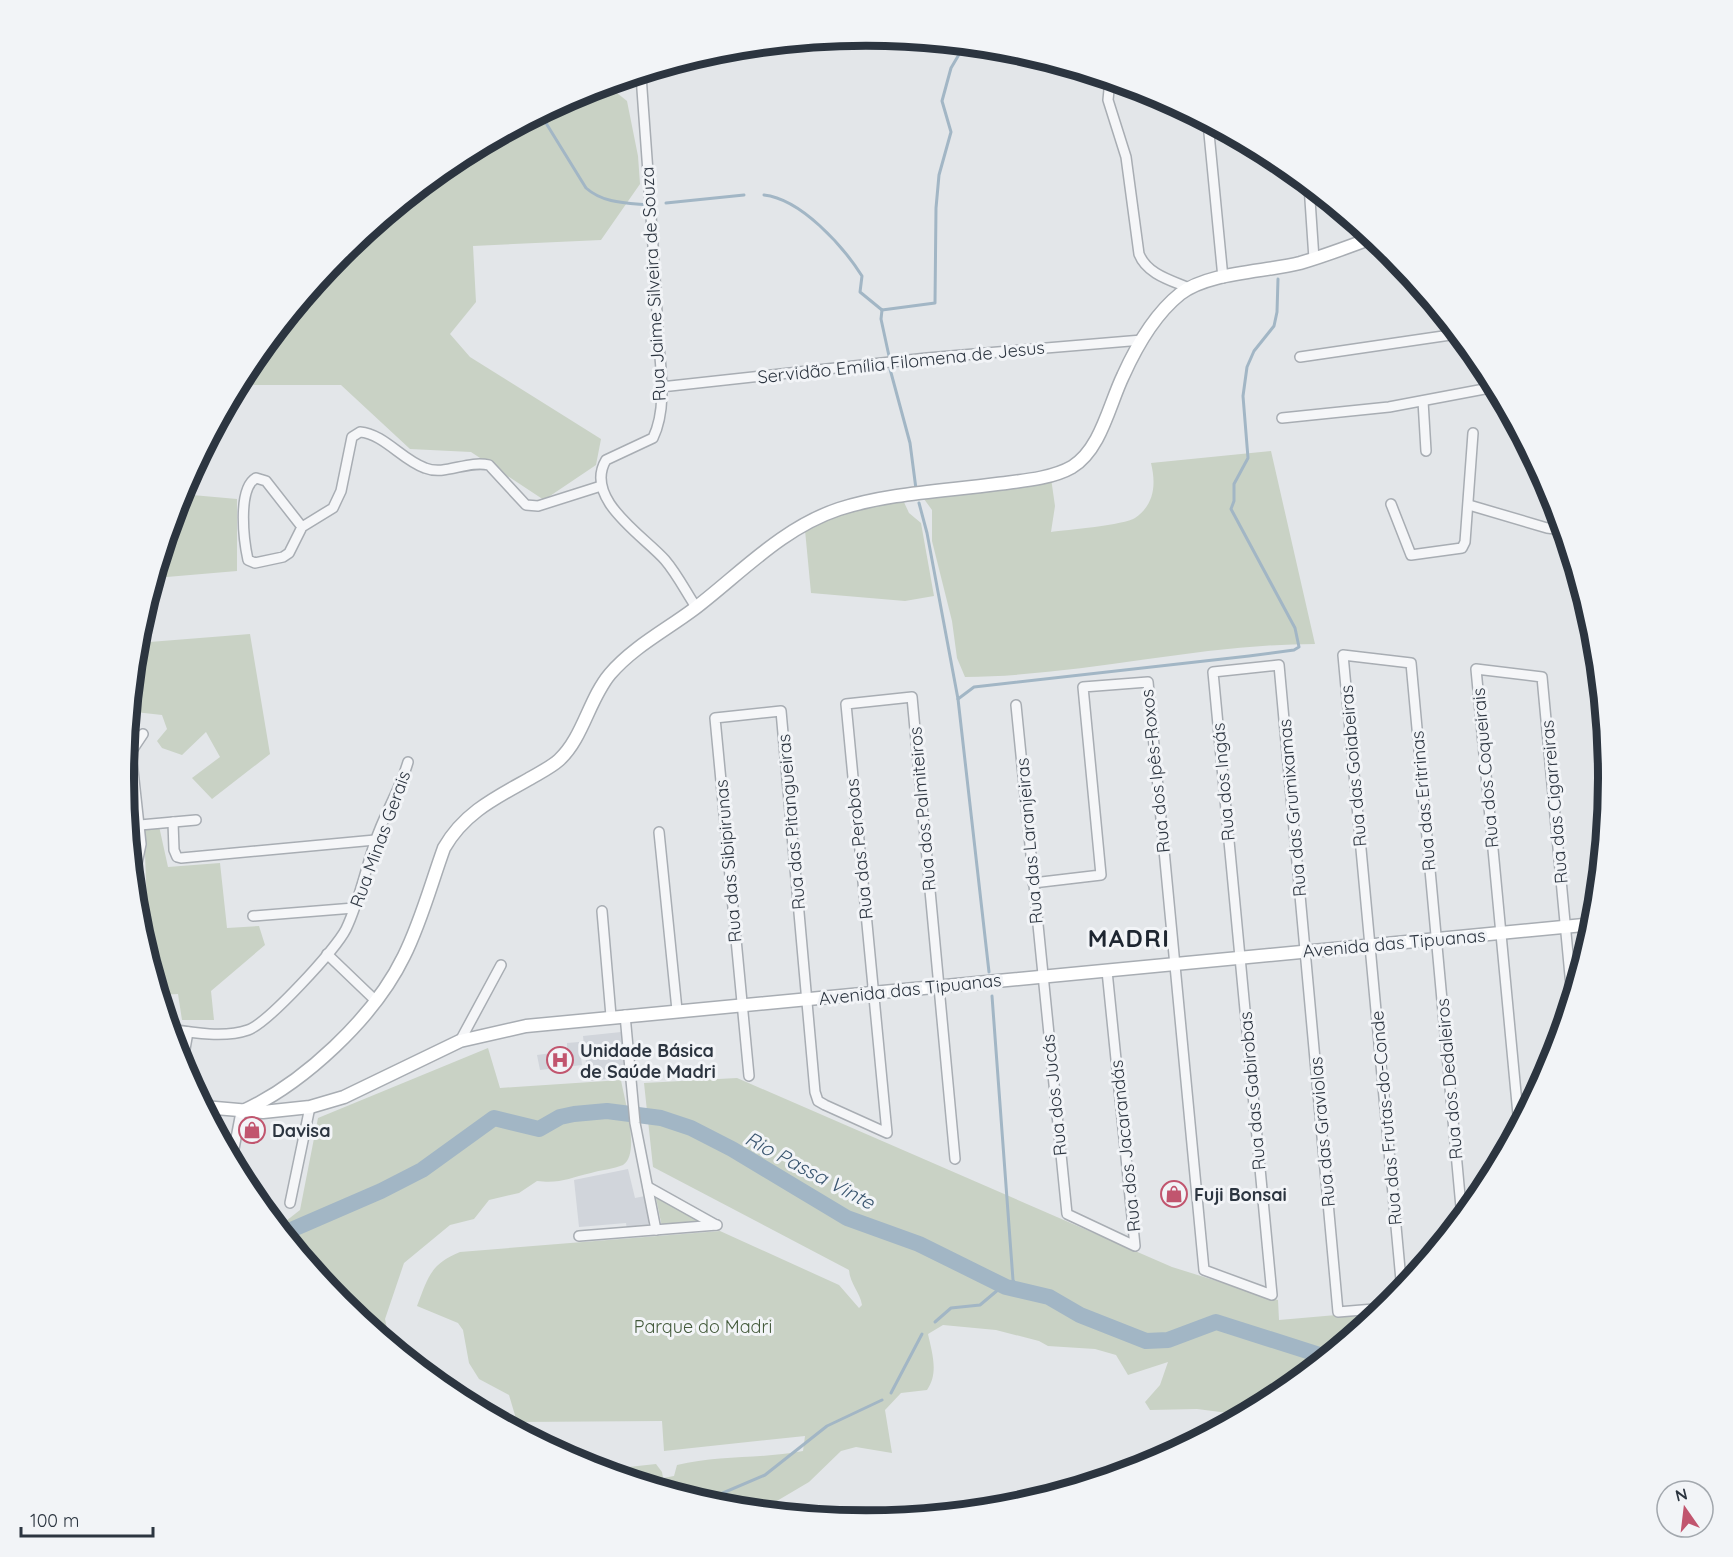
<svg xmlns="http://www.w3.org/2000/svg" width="1733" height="1557" font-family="Quicksand,sans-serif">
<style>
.built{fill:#d1d5db}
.green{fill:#c9d2c5}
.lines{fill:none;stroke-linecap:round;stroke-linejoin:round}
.stream{stroke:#a2b6c5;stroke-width:3}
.river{stroke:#a2b6c5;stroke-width:16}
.street-casing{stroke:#a8adb3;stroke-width:12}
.secondary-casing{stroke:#a8adb3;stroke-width:15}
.street{stroke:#f5f6f8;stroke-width:9}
.secondary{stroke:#fff;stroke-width:12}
.labels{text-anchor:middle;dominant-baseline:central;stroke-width:6;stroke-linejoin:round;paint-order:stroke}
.street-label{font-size:18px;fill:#2c3540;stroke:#f2f4f7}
.poi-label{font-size:18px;font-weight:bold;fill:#2c3540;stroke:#f2f4f7;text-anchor:start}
.park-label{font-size:18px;fill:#435a3b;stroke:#f2f4f7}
.water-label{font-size:20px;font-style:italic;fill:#3a5670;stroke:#f2f4f7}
.district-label{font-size:24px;font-weight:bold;letter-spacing:1.5px;fill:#1e2631;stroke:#f2f4f7}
.rim{fill:none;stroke:#2c3540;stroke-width:8}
</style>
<rect width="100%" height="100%" fill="#e3e6e9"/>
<!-- built -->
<g class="built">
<polygon points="621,1032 626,1077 588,1081 583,1036"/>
<polygon points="579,1042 582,1065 540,1070 537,1055 567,1051 567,1043"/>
<polygon points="628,1169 635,1198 645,1196 650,1219 647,1227 627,1230 626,1223 579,1227 574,1180"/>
</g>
<!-- green -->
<g class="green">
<polygon points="607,85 627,101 638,156 640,184 601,240 473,246 476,302 450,334 470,357 601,439 596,465 544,500 471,452 410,449 341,385 239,385 249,366 342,253 454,161 583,92"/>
<path d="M1271 451 1315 644C1198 644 1083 676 965 677L957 658 952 621 932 541V510L924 499 1051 478 1055 506 1051 532C1066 530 1125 525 1135 518 1155 504 1156 484 1151 463Z"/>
<polygon points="181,494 237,499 237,571 155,578"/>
<polygon points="903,500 909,513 921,523 934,596 905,601 811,593 805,530 834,515"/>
<polygon points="250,634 270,754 212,799 192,778 220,757 206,732 182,755 162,748 157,741 167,729 162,715 135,712 130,719 137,643"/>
<polygon points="159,826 168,867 220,863 227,928 259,926 265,945 211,991 214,1020 182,1020 178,994 160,995 149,959 144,828"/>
<path d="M488 1048 500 1088 621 1080C624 1098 641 1154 623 1165 614 1169 600 1170 591 1173 569 1178 560 1184 537 1181L519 1193 489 1200 474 1219 450 1225 404 1263 385 1319 390 1343 341 1303 275 1222 286 1221 300 1210 318 1118Z"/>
<path d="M737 1078 1172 1267 1278 1300 1279 1320 1382 1311 1279 1396 1244 1415 1197 1409 1150 1410 1145 1402 1160 1385 1168 1362 1128 1375 1116 1355 1095 1349 1048 1346 1039 1341 996 1330 943 1325 928 1334C932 1353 939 1373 927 1390L901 1393 885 1410 892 1453 856 1447 841 1451 809 1482 760 1511 721 1507 601 1470 656 1464 662 1472 663 1478 674 1476 677 1465C718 1455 761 1459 803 1451L805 1436 664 1451 662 1421 517 1422 509 1395 479 1379 469 1363 463 1330 458 1323 417 1306C428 1278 430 1264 460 1252L720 1231 839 1285 859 1308 862 1305C860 1292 850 1284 849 1270L653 1167 644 1083Z"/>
<polygon points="656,1198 697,1217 701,1223 662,1227"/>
</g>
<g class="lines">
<!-- stream -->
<g class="stream">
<path d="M541 115 586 188C603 203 625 203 647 205"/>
<path d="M764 195C801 199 843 246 862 276L860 292 882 310"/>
<polyline points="666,203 744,195"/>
<polyline points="882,310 935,303 936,208 939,175 951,132 942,101 951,68 964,46"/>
<polyline points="882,310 881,319 889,356"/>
<polyline points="890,369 910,443 916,489"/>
<polyline points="919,503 927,533 958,699 989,972"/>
<polyline points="958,699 974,687 1249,656 1294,650 1299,647 1295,628 1231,509 1234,501 1234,484 1248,458 1243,396 1247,367 1254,351 1274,326 1277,312 1278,279"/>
<polyline points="992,996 1013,1280 1018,1290"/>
<polyline points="935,1322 951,1308 980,1305 999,1289 1006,1287"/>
<polyline points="891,1393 922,1334"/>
<polyline points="704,1501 765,1475 827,1426 882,1400"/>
</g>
<!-- river -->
<polyline class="river" points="284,1233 381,1191 422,1170 494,1118 539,1129 560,1117 574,1114 607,1111 661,1118 691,1128 732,1149 847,1218 919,1244 1006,1287 1049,1297 1080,1315 1146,1341 1168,1340 1216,1322 1326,1357"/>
<defs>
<g id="street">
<path d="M641 75C647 161 654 247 658 333 660 365 668 407 653 438L606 460C583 499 644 536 665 560 677 574 686 592 696 607"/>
<path d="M1110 80 1108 100 1126 157 1139 254C1147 274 1170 280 1189 288"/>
<polyline points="1208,123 1223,278"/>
<polyline points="1309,185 1314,259"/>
<polyline points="1364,231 1365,240"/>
<polyline points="1300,357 1457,334"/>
<polyline points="661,387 927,358 1142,340"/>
<polyline points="1423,401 1426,451"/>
<polyline points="1282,418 1389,407 1495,387"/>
<polyline points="1391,504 1411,555 1462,548 1465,542 1473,433"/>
<polyline points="1469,505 1547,528 1563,530"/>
<path d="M302 527 266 481 256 478C237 489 244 542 248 560L255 563 283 557 289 553 302 527 333 508 341 491 352 437 360 432C384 434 402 460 425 468 445 476 467 460 489 465L526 505 538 506 601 486"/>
<polyline points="1016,705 1067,1214 1135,1246 1107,971"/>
<polyline points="173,822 174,850 177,857 181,858 375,840"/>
<polyline points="140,825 196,820"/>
<polyline points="659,832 677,1010"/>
<polyline points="134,878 141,844 131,752 143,734"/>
<polyline points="1033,883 1101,875 1083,687 1148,682 1204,1270 1272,1295 1213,672 1279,665 1338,1312 1386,1308"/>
<polyline points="602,911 611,1016"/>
<polyline points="253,916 354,908"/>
<polyline points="327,954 376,1001"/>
<polyline points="625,1015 635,1123 656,1230"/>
<path d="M170 1029C194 1033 225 1038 248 1030 268 1023 336 949 346 929 359 902 365 871 375 842 384 814 400 790 408 762"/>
<polyline points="460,1041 501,965"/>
<polyline points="182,1066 188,1032"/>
<polyline points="749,1076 715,718 781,711 815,1092 818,1101 825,1105 887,1133 846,704 912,697 955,1159"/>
<polyline points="1519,1125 1476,669 1542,677 1572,997"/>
<polyline points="232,1159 241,1112"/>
<polyline points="648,1187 716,1225"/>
<polyline points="290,1203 310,1107"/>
<polyline points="579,1236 717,1225"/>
<polyline points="1402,1291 1343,655 1411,663 1462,1218"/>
</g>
<g id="secondary">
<polyline points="204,1107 263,1112 310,1107 344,1097 460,1041 526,1026 1594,924"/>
<path d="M241 1112C303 1084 374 1018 404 956 421 922 431 884 444 848 464 813 495 798 529 779 539 773 550 768 559 760 583 738 589 699 610 674 633 647 666 630 694 609 741 573 782 528 839 509 889 493 945 491 997 484 1020 481 1051 479 1072 467 1101 449 1109 405 1123 376 1136 347 1155 314 1180 294 1208 272 1265 272 1300 263 1324 256 1348 247 1372 238"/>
</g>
</defs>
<!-- street casing -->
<use href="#street" class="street-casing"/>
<!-- secondary casing -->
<use href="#secondary" class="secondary-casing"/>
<!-- street -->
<use href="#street" class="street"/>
<!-- secondary -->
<use href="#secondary" class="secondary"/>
</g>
<!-- icons -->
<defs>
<symbol id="hospital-ring" viewBox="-11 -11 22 22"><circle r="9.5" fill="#f2f4f7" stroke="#c1556e" stroke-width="1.5"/><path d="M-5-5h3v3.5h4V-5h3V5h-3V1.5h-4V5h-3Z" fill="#c1556e"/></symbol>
<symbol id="shop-ring" viewBox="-11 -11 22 22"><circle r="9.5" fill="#f2f4f7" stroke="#c1556e" stroke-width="1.5"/><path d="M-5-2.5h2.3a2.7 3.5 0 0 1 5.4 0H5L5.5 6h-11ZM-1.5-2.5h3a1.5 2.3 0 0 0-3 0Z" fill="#c1556e"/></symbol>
</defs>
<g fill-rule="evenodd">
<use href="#hospital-ring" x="545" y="1045" width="30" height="30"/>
<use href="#shop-ring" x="237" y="1115" width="30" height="30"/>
<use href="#shop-ring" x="1159" y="1179" width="30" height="30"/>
</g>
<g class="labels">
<!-- street labels -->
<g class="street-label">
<text transform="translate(653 284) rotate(-93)">Rua Jaime Silveira de Souza</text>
<text transform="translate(901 362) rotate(-6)">Servidão Emília Filomena de Jesus</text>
<text transform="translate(1353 766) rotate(-95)">Rua das Goiabeiras</text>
<text transform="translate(1485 768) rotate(-95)">Rua dos Coqueirais</text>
<text transform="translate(1155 771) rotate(-96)">Rua dos Ipês-Roxos</text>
<text transform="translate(1223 782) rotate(-95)">Rua dos Ingás</text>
<text transform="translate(1423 801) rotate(-95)">Rua das Eritrinas</text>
<text transform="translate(1554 802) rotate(-95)">Rua das Cigarreiras</text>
<text transform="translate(1292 808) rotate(-95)">Rua das Grumixamas</text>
<text transform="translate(922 809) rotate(-95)">Rua dos Palmiteiros</text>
<text transform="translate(791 822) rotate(-95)">Rua das Pitangueiras</text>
<text transform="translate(380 839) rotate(-70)">Rua Minas Gerais</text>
<text transform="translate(1029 841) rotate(-95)">Rua das Laranjeiras</text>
<text transform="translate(859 849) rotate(-96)">Rua das Perobas</text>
<text transform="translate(728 861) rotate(-95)">Rua das Sibipirunas</text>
<text transform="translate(1394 943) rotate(-5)">Avenida das Tipuanas</text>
<text transform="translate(910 989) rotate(-6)">Avenida das Tipuanas</text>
<text transform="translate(1449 1079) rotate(-95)">Rua dos Dedaleiros</text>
<text transform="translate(1252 1091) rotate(-95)">Rua das Gabirobas</text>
<text transform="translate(1054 1095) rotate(-96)">Rua dos Jucás</text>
<text transform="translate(1386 1118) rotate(-95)">Rua das Frutas-do-Conde</text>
<text transform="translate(1322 1132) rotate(-95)">Rua das Graviolas</text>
<text transform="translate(1125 1146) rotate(-96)">Rua dos Jacarandás</text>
</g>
<!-- poi labels -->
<g class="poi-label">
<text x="580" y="1050">Unidade Básica<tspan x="580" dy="21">de Saúde Madri</tspan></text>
<text x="272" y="1130">Davisa</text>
<text x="1194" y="1194">Fuji Bonsai</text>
</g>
<!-- park labels -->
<g class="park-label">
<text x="703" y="1326">Parque do Madri</text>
</g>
<!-- water labels -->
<g class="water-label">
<text transform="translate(810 1170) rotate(28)">Rio Passa Vinte</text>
</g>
<!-- district labels -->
<g class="district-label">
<text x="1129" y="938">MADRI</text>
</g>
</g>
<!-- crop -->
<path d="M0 0H1733V1557H0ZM134 778a732 732 0 1 1 1464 0a732 732 0 1 1-1464 0Z" fill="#f2f4f7" fill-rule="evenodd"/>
<path class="rim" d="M134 778a732 732 0 1 1 1464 0a732 732 0 1 1-1464 0Z"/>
<!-- north arrow -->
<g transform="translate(1685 1509) rotate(346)"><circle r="28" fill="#f2f4f7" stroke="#a3a8ae" stroke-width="1.5"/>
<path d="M0-4.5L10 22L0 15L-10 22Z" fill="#c1556e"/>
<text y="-9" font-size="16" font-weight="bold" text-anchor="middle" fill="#2c3540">N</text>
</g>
<!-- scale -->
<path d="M21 1527v9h132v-9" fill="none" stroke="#2c3540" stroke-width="3"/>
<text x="30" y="1527" font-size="18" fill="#2c3540" stroke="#f2f4f7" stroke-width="4.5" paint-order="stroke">100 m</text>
</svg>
